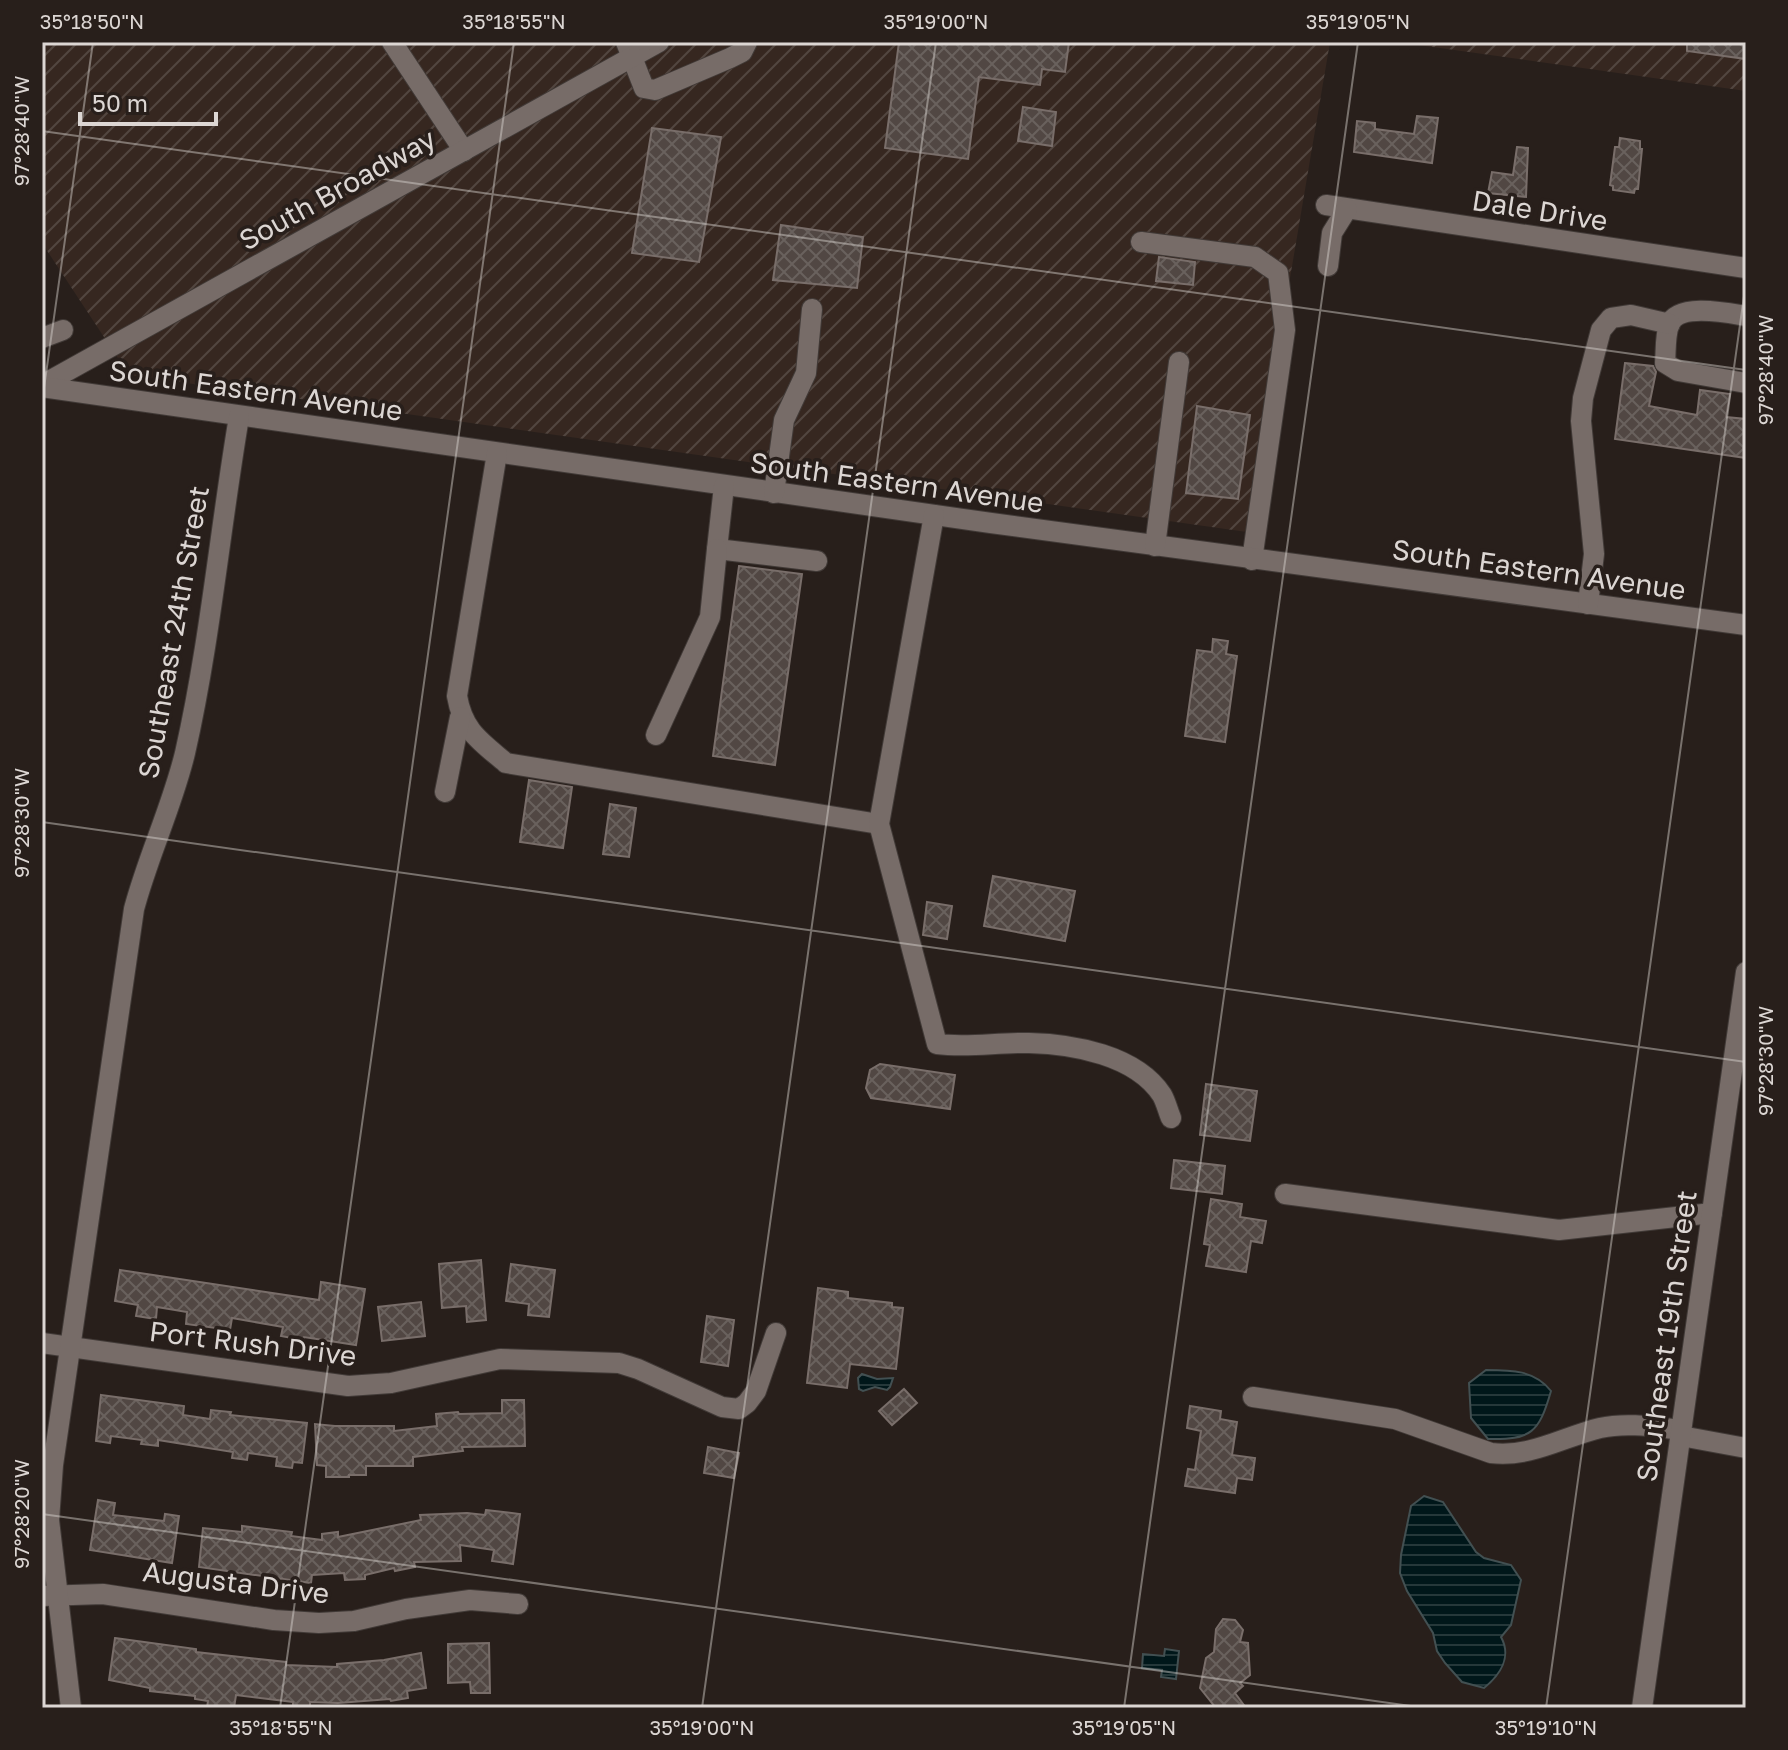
<svg xmlns="http://www.w3.org/2000/svg" width="1788" height="1750" font-family="'Golos Text',sans-serif">
<style>
.industrial{fill:url(#industrial-furrows)}
.water{fill:url(#water-rules);stroke:#425052;stroke-width:2}
.building{fill:url(#building-cross-hatch);stroke:#796e6a;stroke-width:2}
.lines{fill:none;stroke-linecap:round;stroke-linejoin:round}
.minor-casing{stroke:#413a37;stroke-width:22}
.minor{stroke:#776c68;stroke-width:20}
.ticks{fill:none;stroke:#dcd6d3;stroke-width:2;stroke-opacity:0.45}
.labels{text-anchor:middle;dominant-baseline:central;stroke-width:7;stroke-linejoin:round;paint-order:stroke}
.street-label{font-size:28px;fill:#dcd6d3;stroke:#281f1b}
.neatline{fill:none;stroke:#dcd6d3;stroke-width:3}
.ticks-label{font-size:20px;text-anchor:middle;fill:#dcd6d3}
</style>
<defs>
<pattern id="industrial-furrows" width="10" height="10" patternUnits="userSpaceOnUse" patternTransform="scale(2)"><rect width="10" height="10" fill="#362720"/><path d="M-1 1l2-2M0 10L10 0M9 11l2-2" fill="none" stroke="#524640"/></pattern>
<pattern id="water-rules" width="6" height="5" patternUnits="userSpaceOnUse" patternTransform="scale(2)"><rect width="6" height="5" fill="#00171a"/><path d="M0 2.5h6" fill="none" stroke="#25383a"/></pattern>
<pattern id="building-cross-hatch" width="8" height="8" patternUnits="userSpaceOnUse" patternTransform="scale(2)"><rect width="8" height="8" fill="#514743"/><path d="M0 0l8 8M0 8l8-8" fill="none" stroke="#69615d"/></pattern>
</defs>
<rect width="100%" height="100%" fill="#281f1b"/>
<!-- industrial -->
<g class="industrial">
<polygon points="42,42 1330,42 1247,532 129,375 42,243"/>
<polygon points="1397,42 1746,42 1746,91"/>
</g>
<!-- water -->
<g class="water">
<path d="M1486 1370C1511 1370 1535 1370 1551 1391 1539 1433 1531 1440 1488 1439L1471 1418 1469 1383Z"/>
<polygon points="862,1374 877,1379 893,1378 890,1387 887,1390 875,1387 863,1391 859,1389 858,1378"/>
<path d="M1424 1496 1443 1502 1476 1552 1484 1558 1511 1565 1521 1580 1511 1625 1501 1637C1512 1657 1500 1675 1484 1688L1462 1682 1445 1663 1437 1651 1433 1633 1407 1591 1400 1573 1401 1555 1411 1506Z"/>
<polygon points="1165,1649 1179,1651 1176,1679 1161,1677 1162,1670 1142,1668 1143,1654 1164,1656"/>
</g>
<!-- building -->
<g class="building">
<polygon points="899,42 1069,42 1065,72 1042,69 1040,85 979,77 968,159 885,148"/>
<polygon points="1687,42 1746,42 1746,59 1687,51"/>
<polygon points="1023,107 1056,112 1052,146 1018,141"/>
<polygon points="1417,116 1438,118 1432,163 1354,152 1357,121 1375,123 1375,129 1414,134"/>
<polygon points="652,128 721,137 699,262 632,253"/>
<polygon points="1620,138 1640,141 1640,149 1642,149 1638,189 1635,189 1634,193 1613,190 1613,186 1610,185 1615,147 1619,147"/>
<polygon points="1517,147 1528,148 1526,197 1488,193 1492,172 1513,175"/>
<polygon points="781,225 863,237 857,288 773,280"/>
<polygon points="1159,257 1195,262 1193,285 1156,281"/>
<polygon points="1625,363 1653,366 1656,372 1649,406 1697,415 1700,390 1730,394 1726,417 1746,419 1746,458 1615,439"/>
<polygon points="1197,406 1250,415 1238,499 1186,493"/>
<polygon points="739,566 802,574 775,765 713,756"/>
<polygon points="1213,639 1228,641 1226,654 1237,656 1225,742 1185,736 1197,650 1212,652"/>
<polygon points="529,780 572,787 563,848 520,842"/>
<polygon points="610,804 636,808 629,857 603,854"/>
<polygon points="993,876 1075,891 1065,941 984,926"/>
<polygon points="927,902 952,906 947,939 923,935"/>
<polygon points="880,1064 955,1075 950,1109 871,1098 866,1088 870,1070"/>
<polygon points="1206,1084 1257,1091 1250,1141 1200,1135"/>
<polygon points="1174,1160 1225,1166 1222,1194 1171,1188"/>
<polygon points="1211,1199 1242,1204 1240,1217 1266,1221 1262,1243 1251,1241 1246,1272 1206,1266 1210,1245 1204,1244"/>
<polygon points="481,1260 486,1320 467,1322 466,1306 442,1308 439,1264"/>
<polygon points="511,1264 555,1270 549,1317 528,1315 529,1304 506,1301"/>
<polygon points="120,1270 319,1300 321,1282 365,1289 356,1345 304,1337 303,1340 281,1336 283,1327 232,1318 230,1330 186,1324 187,1312 157,1307 156,1319 136,1316 138,1305 115,1301"/>
<polygon points="818,1288 848,1292 848,1298 892,1303 892,1307 903,1308 896,1369 850,1364 847,1388 807,1383"/>
<polygon points="421,1302 425,1336 382,1341 378,1307"/>
<polygon points="707,1316 734,1320 728,1366 701,1362"/>
<polygon points="904,1389 917,1403 892,1425 879,1411"/>
<polygon points="101,1395 184,1406 183,1415 210,1419 211,1410 231,1412 230,1415 307,1423 302,1463 293,1462 292,1468 276,1466 277,1457 248,1453 247,1460 232,1458 233,1452 158,1440 158,1446 141,1444 142,1440 111,1436 110,1443 96,1441"/>
<polygon points="502,1400 524,1400 525,1446 462,1447 463,1451 413,1457 413,1466 366,1466 366,1475 349,1475 349,1477 326,1477 326,1466 317,1465 315,1424 335,1426 394,1426 394,1431 437,1426 436,1414 458,1412 459,1414 502,1413"/>
<polygon points="1190,1406 1221,1411 1220,1419 1237,1422 1232,1455 1255,1458 1252,1480 1237,1478 1235,1493 1185,1486 1188,1469 1195,1470 1201,1431 1187,1428"/>
<polygon points="708,1447 739,1453 734,1478 704,1473"/>
<polygon points="98,1500 115,1503 113,1515 164,1521 165,1514 179,1516 172,1563 90,1550"/>
<polygon points="486,1510 520,1514 513,1564 492,1561 494,1550 460,1545 461,1561 414,1562 415,1567 395,1571 394,1568 365,1575 365,1579 345,1580 344,1573 312,1575 311,1583 199,1567 203,1528 242,1532 242,1526 292,1532 291,1536 322,1540 322,1534 338,1532 338,1537 421,1520 420,1515 467,1513 485,1515"/>
<polygon points="1223,1619 1235,1620 1243,1630 1240,1642 1248,1643 1250,1675 1240,1683 1243,1686 1235,1693 1246,1708 1216,1708 1200,1688 1206,1658 1214,1652 1216,1629"/>
<polygon points="115,1638 196,1649 196,1652 286,1662 286,1665 337,1667 337,1664 384,1660 421,1653 426,1688 407,1691 408,1698 391,1701 390,1699 338,1703 310,1702 310,1708 293,1708 293,1702 236,1695 234,1708 207,1708 208,1701 195,1699 195,1696 150,1691 150,1688 109,1680"/>
<polygon points="489,1643 490,1693 471,1693 470,1682 448,1683 448,1644"/>
</g>
<g class="lines">
<defs>
<g id="minor">
<polyline points="392,42 464,151"/>
<polyline points="626,42 644,88 655,90 730,58 742,52 747,42"/>
<polyline points="1326,205 1746,268"/>
<polyline points="1141,242 1255,257 1278,273 1285,330 1252,560"/>
<polyline points="1328,266 1332,233 1347,209"/>
<path d="M1746 316C1728 313 1678 302 1669 325 1665 336 1666 351 1665 363L1678 371 1746 383"/>
<polyline points="42,338 63,330"/>
<polyline points="42,385 659,42"/>
<polyline points="42,387 991,523 1746,625"/>
<path d="M497 453 457 696C463 731 480 741 506 763L879 824"/>
<polyline points="724,486 717,549 817,561"/>
<polyline points="774,493 784,420 806,373 812,309"/>
<path d="M934 515 879 824 937 1044C970 1048 997 1042 1029 1043 1073 1044 1136 1055 1162 1095 1166 1102 1168 1111 1171 1118"/>
<polyline points="1155,546 1179,362"/>
<polyline points="1588,604 1594,554 1581,421 1583,398 1601,330 1611,318 1631,315 1670,324"/>
<polyline points="656,735 710,617 717,549"/>
<polyline points="445,792 460,717"/>
<polyline points="1285,1194 1559,1230 1712,1213"/>
<polyline points="42,1343 348,1386 391,1383 500,1359 619,1363 638,1369 722,1407 739,1409 747,1403 756,1391 776,1333"/>
<path d="M1253 1397 1395 1419 1491 1453C1530 1458 1563 1437 1600 1428 1627 1422 1655 1427 1681 1430"/>
<polyline points="1681,1436 1746,1448"/>
<polyline points="42,1596 103,1594 274,1620 319,1623 354,1621 406,1609 470,1600 518,1604"/>
<path d="M71 1708 49 1520 53 1465 134 909C148 856 172 807 185 753 210 643 220 529 239 417"/>
<polyline points="1642,1708 1746,972"/>
</g>
</defs>
<!-- minor casing -->
<use href="#minor" class="minor-casing"/>
<!-- minor -->
<use href="#minor" class="minor"/>
</g>
<!-- ticks -->
<path class="ticks" d="M42 131 1746 370M42 402 93 42M42 822 1746 1062M42 1514 1425 1708M280 1708 514 42M702 1708 936 42M1124 1708 1358 42M1546 1708 1746 282"/>
<g class="labels">
<!-- street labels -->
<g class="street-label">
<text transform="translate(337 189) rotate(-29)">South Broadway</text>
<text transform="translate(1540 210) rotate(9)">Dale Drive</text>
<text transform="translate(256 390) rotate(8)">South Eastern Avenue</text>
<text transform="translate(897 482) rotate(8)">South Eastern Avenue</text>
<text transform="translate(1539 569) rotate(8)">South Eastern Avenue</text>
<text transform="translate(173 632) rotate(-80)">Southeast 24th Street</text>
<text transform="translate(1666 1336) rotate(-82)">Southeast 19th Street</text>
<text transform="translate(253 1343) rotate(7)">Port Rush Drive</text>
<text transform="translate(236 1582) rotate(7)">Augusta Drive</text>
</g>
</g>
<!-- border -->
<rect width="1788" height="1750" fill="none" stroke="#281f1b" stroke-width="88"/>
<!-- scale -->
<path d="M80 112v12h136v-12" fill="none" stroke="#dcd6d3" stroke-width="4"/>
<text x="92" y="112" font-size="24" fill="#dcd6d3" stroke="#281f1b" stroke-width="6" paint-order="stroke">50 m</text>
<rect x="44" y="44" width="1700" height="1662" class="neatline"/>
<g class="ticks-label">
<text x="92" y="29">35°18'50"N</text>
<text x="514" y="29">35°18'55"N</text>
<text x="936" y="29">35°19'00"N</text>
<text x="1358" y="29">35°19'05"N</text>
<text transform="translate(22 131) rotate(-90)" y="7">97°28'40"W</text>
<text transform="translate(1766 370) rotate(-90)" y="7">97°28'40"W</text>
<text transform="translate(22 823) rotate(-90)" y="7">97°28'30"W</text>
<text transform="translate(1766 1061) rotate(-90)" y="7">97°28'30"W</text>
<text transform="translate(22 1514) rotate(-90)" y="7">97°28'20"W</text>
<text x="281" y="1735">35°18'55"N</text>
<text x="702" y="1735">35°19'00"N</text>
<text x="1124" y="1735">35°19'05"N</text>
<text x="1546" y="1735">35°19'10"N</text>
</g>
</svg>
